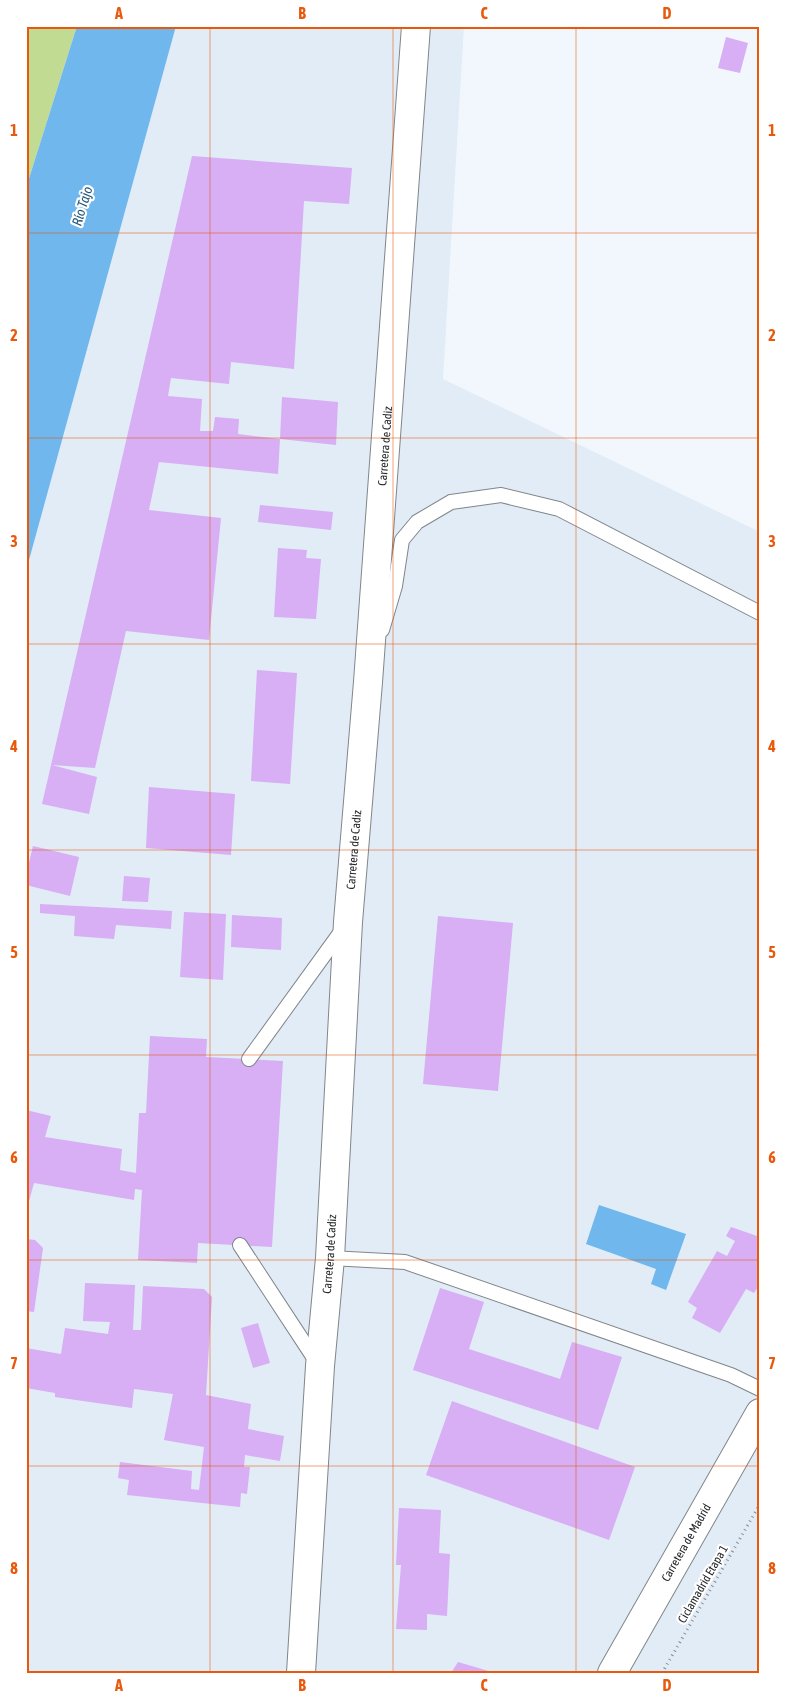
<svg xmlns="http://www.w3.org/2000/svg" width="786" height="1699" font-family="'Asap Condensed',sans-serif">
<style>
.built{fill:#e1ecf7}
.green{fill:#c2db92}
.water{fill:#6fb7ed}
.building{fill:#d8aef4}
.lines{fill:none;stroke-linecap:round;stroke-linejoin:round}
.lane-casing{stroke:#81868a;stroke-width:16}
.secondary-casing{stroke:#81868a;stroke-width:30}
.path{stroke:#898c90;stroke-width:3;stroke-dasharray:1 4;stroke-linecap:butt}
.lane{stroke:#fff;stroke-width:14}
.secondary{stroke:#fff;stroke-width:28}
.grid{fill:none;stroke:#e8590c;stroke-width:1;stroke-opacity:0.55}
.labels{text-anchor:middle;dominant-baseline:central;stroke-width:4.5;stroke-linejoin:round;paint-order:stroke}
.street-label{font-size:12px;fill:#26282a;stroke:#fff}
.water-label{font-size:14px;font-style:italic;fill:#20567a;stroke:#fff}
.neatline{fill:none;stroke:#e8590c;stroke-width:2}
.grid-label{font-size:16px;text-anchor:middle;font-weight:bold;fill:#e8590c}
</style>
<rect width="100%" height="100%" fill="#f2f7fd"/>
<!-- built -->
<polygon class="built" points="176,26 464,26 443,379 760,532 760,1673 26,1673 26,571"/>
<!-- green -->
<polygon class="green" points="26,26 77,26 26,188"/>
<!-- water -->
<g class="water">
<polygon points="77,26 176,26 26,571 26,188"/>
<polygon points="599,1205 686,1234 666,1290 651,1284 656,1269 586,1244"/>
</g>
<!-- building -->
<g class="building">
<polygon points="726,37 748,43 740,73 718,68"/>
<polygon points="192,156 352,168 349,204 304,201 294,369 231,362 229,384 171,378 168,396 202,399 200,431 213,431 215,417 239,419 238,434 280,439 278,474 159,462 149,510 221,518 209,640 126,631 95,768 52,765 97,777 89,814 42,804"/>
<polygon points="282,397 338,402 336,445 280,439"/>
<polygon points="260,505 333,512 331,530 258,522"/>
<polygon points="278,548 307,550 306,558 321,559 316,619 274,617"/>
<polygon points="257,670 297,673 290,784 251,781"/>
<polygon points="149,787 235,794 231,855 146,848"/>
<polygon points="33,846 79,857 70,896 26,885 26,875"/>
<polygon points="124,876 150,878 148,902 122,901"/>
<polygon points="40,904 172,911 171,929 116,925 114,939 74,936 75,916 40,913"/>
<polygon points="184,912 226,914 223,980 180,977"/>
<polygon points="232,915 282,918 281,950 231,947"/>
<polygon points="438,916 513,923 498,1091 423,1084"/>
<polygon points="150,1036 207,1039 206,1057 283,1061 272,1247 198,1243 197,1263 138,1260 142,1190 135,1189 134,1200 34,1183 26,1212 26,1110 51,1116 45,1137 122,1149 120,1170 136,1173 139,1113 146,1113"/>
<polygon points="731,1227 760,1237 760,1284 754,1293 746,1289 720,1333 692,1318 697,1308 688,1302 717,1251 727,1256 735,1241 726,1236"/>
<polygon points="26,1239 35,1240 43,1248 34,1312 26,1311"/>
<polygon points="85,1283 135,1285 133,1330 141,1330 143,1286 204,1289 212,1297 206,1395 251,1404 248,1429 284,1436 280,1461 245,1455 244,1467 250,1467 247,1494 241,1493 240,1507 127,1495 129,1480 118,1478 120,1462 192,1471 191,1489 199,1490 204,1447 164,1440 173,1394 134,1389 132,1408 55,1397 55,1393 26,1388 26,1348 61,1354 65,1328 108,1334 110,1322 83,1321"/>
<polygon points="440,1288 484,1302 469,1349 560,1379 572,1342 622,1357 598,1430 413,1370"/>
<polygon points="258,1323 270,1363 253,1368 241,1328"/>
<polygon points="452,1401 635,1467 609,1540 426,1475"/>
<polygon points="399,1508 441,1510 439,1553 450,1554 447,1616 427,1614 427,1630 396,1629 401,1565 396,1565"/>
<polygon points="458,1662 492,1672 492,1673 451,1673"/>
</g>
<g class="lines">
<defs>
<g id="lane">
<polyline points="382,630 395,586 402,540 417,522 451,502 501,495 559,509 760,613"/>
<polyline points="249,1059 343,929"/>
<polyline points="240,1245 318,1364"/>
<polyline points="330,1258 405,1262 731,1375 760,1389"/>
</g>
<g id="secondary">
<path id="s1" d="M301 1673 320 1366 330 1258 348 922 368 682 416 26"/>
<path id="s2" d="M612 1673 760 1413"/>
</g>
</defs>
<!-- lane casing -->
<use href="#lane" class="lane-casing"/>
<!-- secondary casing -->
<use href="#secondary" class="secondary-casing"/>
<!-- path -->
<polyline class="path" points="662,1673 760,1504"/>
<!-- lane -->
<use href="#lane" class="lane"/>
<!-- secondary -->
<use href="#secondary" class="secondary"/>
</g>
<!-- grid -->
<path class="grid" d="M210 26V1673M393 26V1673M576 26V1673M26 233H760M26 438H760M26 644H760M26 850H760M26 1055H760M26 1260H760M26 1466H760"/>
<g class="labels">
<!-- street labels -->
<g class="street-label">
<text stroke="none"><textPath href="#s1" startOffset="1230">Carretera de Cadiz</textPath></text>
<text stroke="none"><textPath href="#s1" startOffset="825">Carretera de Cadiz</textPath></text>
<text stroke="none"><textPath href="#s1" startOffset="420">Carretera de Cadiz</textPath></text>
<text stroke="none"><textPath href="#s2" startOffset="150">Carretera de Madrid</textPath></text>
<text transform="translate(703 1584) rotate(-60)">Ciclamadrid Etapa 1</text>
</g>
<!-- water labels -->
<g class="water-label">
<text transform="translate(82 206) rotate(-73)">Río Tajo</text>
</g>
</g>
<!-- border -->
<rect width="786" height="1699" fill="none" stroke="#ffffff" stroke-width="55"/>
<rect x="28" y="28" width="730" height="1644" class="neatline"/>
<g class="grid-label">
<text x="119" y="19">A</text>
<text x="302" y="19">B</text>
<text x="484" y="19">C</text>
<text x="667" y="19">D</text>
<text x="14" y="136">1</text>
<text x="772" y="136">1</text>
<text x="14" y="341">2</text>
<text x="772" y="341">2</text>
<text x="14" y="547">3</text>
<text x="772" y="547">3</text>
<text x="14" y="752">4</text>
<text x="772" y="752">4</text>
<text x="14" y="958">5</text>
<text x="772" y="958">5</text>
<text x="14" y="1163">6</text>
<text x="772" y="1163">6</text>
<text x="14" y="1369">7</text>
<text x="772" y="1369">7</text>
<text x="14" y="1574">8</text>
<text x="772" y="1574">8</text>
<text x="119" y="1691">A</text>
<text x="302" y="1691">B</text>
<text x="484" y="1691">C</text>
<text x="667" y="1691">D</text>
</g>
</svg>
